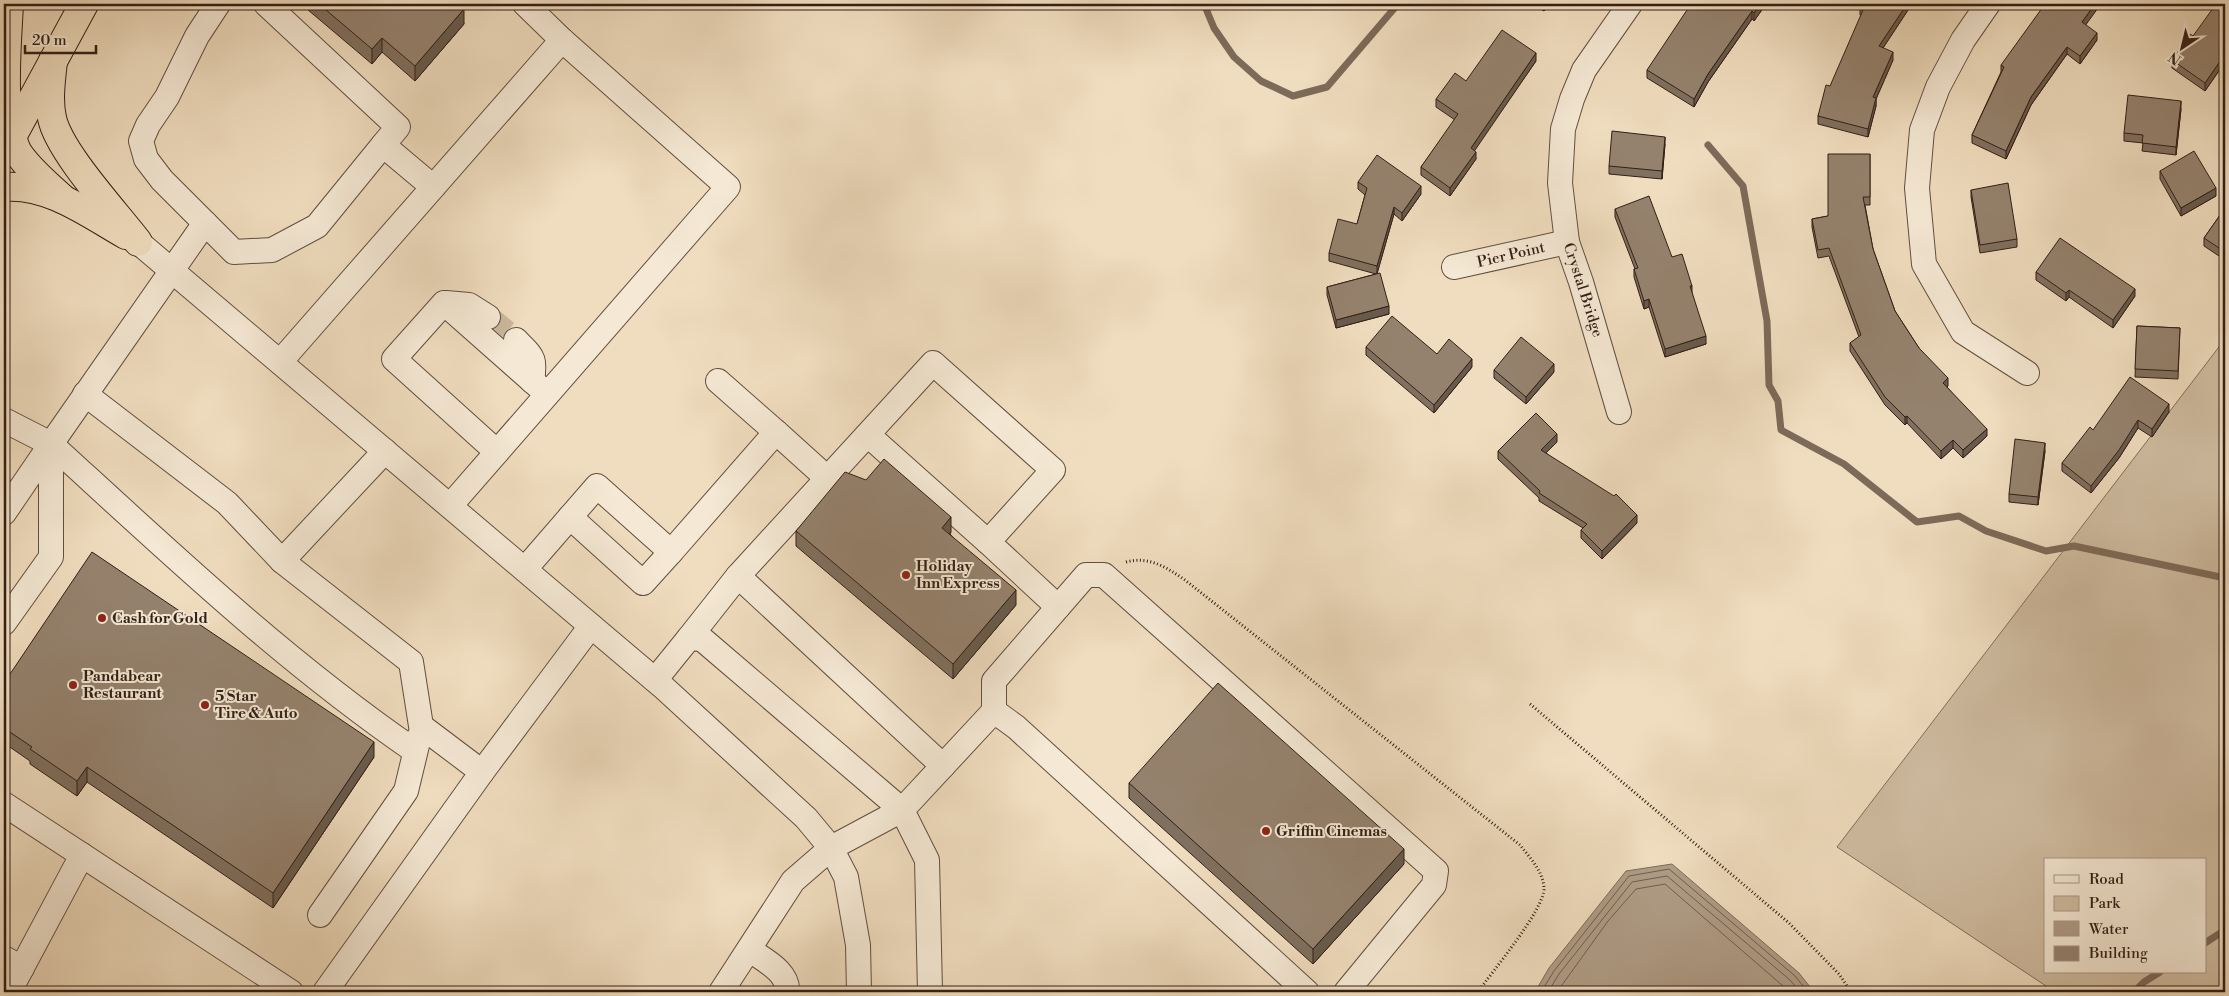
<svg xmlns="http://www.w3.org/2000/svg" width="2229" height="996" font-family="'Libre Bodoni',serif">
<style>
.green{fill:#d0bda2;stroke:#816e5c;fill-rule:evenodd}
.water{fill:#af9c86;stroke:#7d6a59}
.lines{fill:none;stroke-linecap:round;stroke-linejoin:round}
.shore{stroke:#705e4e;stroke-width:1}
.stream{stroke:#7d6a59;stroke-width:7}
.minor-tunnel{stroke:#cab79d;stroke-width:24;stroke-dasharray:24 12;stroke-linecap:butt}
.minor-casing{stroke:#624e40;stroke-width:26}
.highway-casing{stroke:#321f16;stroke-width:30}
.path{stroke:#321f16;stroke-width:3;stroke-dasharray:1 2.5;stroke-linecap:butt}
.minor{stroke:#f5e9d5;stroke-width:24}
.highway{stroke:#f0ddbf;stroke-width:28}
.wall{fill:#80705f;stroke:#321f16}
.shaded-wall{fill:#685b4d;stroke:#321f16}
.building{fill:#95826e;stroke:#321f16}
.poi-dot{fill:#8f2418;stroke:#f5e9d5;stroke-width:2}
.labels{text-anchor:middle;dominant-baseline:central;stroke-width:4;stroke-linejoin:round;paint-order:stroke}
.street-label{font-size:15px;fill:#321f16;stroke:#f5e9d5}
.poi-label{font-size:15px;font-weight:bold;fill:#321f16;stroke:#f5e9d5;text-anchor:start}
</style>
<rect width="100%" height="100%" fill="#f0ddbf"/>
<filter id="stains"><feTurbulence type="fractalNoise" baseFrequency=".004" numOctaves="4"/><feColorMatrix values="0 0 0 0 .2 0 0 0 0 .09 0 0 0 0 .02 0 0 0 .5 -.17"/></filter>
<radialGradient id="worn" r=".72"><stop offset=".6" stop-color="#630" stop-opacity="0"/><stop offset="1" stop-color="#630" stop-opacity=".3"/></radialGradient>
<!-- green -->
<path class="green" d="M2225 339V992H2055L1837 847ZM2045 860H2205V972H2045Z"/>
<!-- water -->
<polygon class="water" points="1672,864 1799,973 1814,992 1535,992 1549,968 1626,871"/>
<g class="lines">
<!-- shore -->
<g class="shore">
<polyline points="1541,992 1554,971 1629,876 1669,869 1795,976 1808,992"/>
<polyline points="1548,992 1559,974 1632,882 1667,876 1790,980 1800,992"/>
<polyline points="1557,992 1608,921 1636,889 1665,884 1790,992"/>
</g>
<!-- stream -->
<g class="stream">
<polyline points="1204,4 1214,28 1234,57 1261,81 1293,96 1327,87 1398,4"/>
<polyline points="1708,145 1743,186 1767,321 1769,385 1778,401 1781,430 1844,464 1917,522 1959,516 1986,531 2046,551 2074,546 2225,578"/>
<polyline points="2205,943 2225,930"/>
<polyline points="2134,992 2144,982 2160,972"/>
</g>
<!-- minor-tunnel -->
<polyline class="minor-tunnel" points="488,317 516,340"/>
<defs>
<g id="minor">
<polyline points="266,4 398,127 383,145"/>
<polyline points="1988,4 1963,40 1938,87 1922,130 1917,188 1924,264 1963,332 2027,373"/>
<polyline points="205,223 162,180 146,159 141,141 148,125 167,97 197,36 218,4"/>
<polyline points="138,242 662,686 806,818 831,848 846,877 858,945 859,992"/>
<polyline points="1454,267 1567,242"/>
<polyline points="446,303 469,305 488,317"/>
<path d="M516 340C532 357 536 356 532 381"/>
<polyline points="280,362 562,40"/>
<polyline points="718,381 776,432"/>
<polyline points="85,394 227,503 282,561"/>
<polyline points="1619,412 1581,282 1567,242 1560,183 1563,129 1572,99 1584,70 1630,4"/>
<polyline points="4,420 51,444 205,223 234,252 272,250 317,226 383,145 433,187"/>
<polyline points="868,435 988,542"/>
<path d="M51 444C168 551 284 661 415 751"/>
<polyline points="385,451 282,561 411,662 421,726 482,772"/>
<polyline points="497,452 394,359 444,303 547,394"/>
<polyline points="450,506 728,187 562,40 525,4"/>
<polyline points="4,513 51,444"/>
<polyline points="570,517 643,583 671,552"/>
<polyline points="525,569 597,486 671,552 776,432 828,479"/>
<polyline points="738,576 943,766"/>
<polyline points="4,623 51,557 51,444"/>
<polyline points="689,638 738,576 933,363 1053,470 988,542 1058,607"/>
<polyline points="655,680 689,638 702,639 902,810 831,848 793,881 721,992"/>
<polyline points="994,711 994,681 1086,575 1104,575 1436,871 1434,885 1346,992"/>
<polyline points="4,804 291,992"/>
<polyline points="320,915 406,791 419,737"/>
<path d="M750 950C764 960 789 972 787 992"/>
<polyline points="4,958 22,968"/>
<polyline points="9,992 82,855"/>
<polyline points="325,992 482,772 591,626"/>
<polyline points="930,992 927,860 902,810 994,711 1016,727 1307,992"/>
</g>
<g id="highway">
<path d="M9 4C7 47 0 113 17 151 28 169 47 184 62 198"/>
<path d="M53 61C51 80 48 100 52 118 59 152 116 213 138 242"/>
<polyline points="7,146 84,4"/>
<path d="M4 187C48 183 89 214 126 235"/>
</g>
</defs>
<!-- minor casing -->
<use href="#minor" class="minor-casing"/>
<!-- highway casing -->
<use href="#highway" class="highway-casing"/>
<!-- path -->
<g class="path">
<path d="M1126 562C1149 556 1166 567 1185 580L1520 845C1530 858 1543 871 1544 888 1545 909 1491 973 1478 992"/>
<polyline points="1530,704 1789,923 1839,974 1851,992"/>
</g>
<!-- minor -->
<use href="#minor" class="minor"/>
<!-- highway -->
<use href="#highway" class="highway"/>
</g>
<!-- wall -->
<g class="wall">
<polygon points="301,4 458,4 464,24 415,81 382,52 372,64"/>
<polygon points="1533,4 1549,4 1544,11"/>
<polygon points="1766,4 1754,21 1752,19 1708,82 1694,107 1647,78 1647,70"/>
<polygon points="1862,4 1912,4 1883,48 1893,60 1876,99 1876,106 1868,137 1818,124 1818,116 1861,16 1860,15 1860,7"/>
<polygon points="2225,4 2225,62 2205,91 2172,68 2172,60 2193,36"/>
<polygon points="2085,25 2097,40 2080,64 2067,54 2031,105 2006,159 1972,143 1972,135 2001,72 2001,65"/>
<polygon points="1536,61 1474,150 1476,159 1450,196 1421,175 1421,167 1455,120 1436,107 1436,99 1466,81"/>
<polygon points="2181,109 2176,155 2142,151 2143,143 2124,141 2124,133"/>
<polygon points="1665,144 1662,179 1609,174 1609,166"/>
<polygon points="1870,154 1870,205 1865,205 1873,249 1895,311 1919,348 1948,386 1947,387 1987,436 1963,458 1953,448 1941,459 1907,423 1905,425 1885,405 1850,351 1850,343 1859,337 1829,256 1818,258 1812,227 1812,219 1828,216"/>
<polygon points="2160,171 2216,196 2181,216 2160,179"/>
<polygon points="1358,182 1421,194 1402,221 1394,214 1377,273 1389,314 1336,328 1327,295 1327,287 1376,274 1329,261 1329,253 1357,224 1365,195 1358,189"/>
<polygon points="1971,190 2017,239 2017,247 1980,253 1971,197"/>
<polygon points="2225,208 2225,260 2204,246 2204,238"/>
<polygon points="1615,209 1672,257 1692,294 1706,344 1665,357 1649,307 1644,309 1634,277 1634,269 1635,269 1615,217"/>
<polygon points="2036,272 2135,296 2113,328 2069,297 2066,301 2036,280"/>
<polygon points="2137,326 2180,328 2178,379 2135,377"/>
<polygon points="1366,347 1437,354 1472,367 1434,413 1366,355"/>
<polygon points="1494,370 1554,372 1526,404 1494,378"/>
<polygon points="2169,412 2152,437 2138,428 2119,458 2091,493 2062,471 2062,463 2093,430"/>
<polygon points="1557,442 1546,453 1637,523 1602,559 1581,538 1581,530 1583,528 1539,501 1539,498 1498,459 1498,451"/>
<polygon points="2045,451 2038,505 2009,502 2009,494"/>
<polygon points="796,531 951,532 950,534 1016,605 953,679 796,546"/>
<polygon points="4,683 374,757 273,908 87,782 77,796 30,764 30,761 4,743"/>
<polygon points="1129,783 1404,864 1313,964 1129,798"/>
</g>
<!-- shaded-wall -->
<g class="shaded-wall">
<polygon points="1544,4 1549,4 1544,11"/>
<polygon points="1760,4 1766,4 1754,21 1754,13"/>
<polygon points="1907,4 1912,4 1879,54 1879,46"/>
<polygon points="2095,4 2101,4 2082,30 2082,22"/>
<polygon points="464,9 464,24 415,81 415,66"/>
<polygon points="1752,11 1752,19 1708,82 1694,107 1694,99 1708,74"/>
<polygon points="2097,33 2097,40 2080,64 2080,56"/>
<polygon points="382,38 382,52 372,64 372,49"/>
<polygon points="2067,47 2067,54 2031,105 2006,159 2006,151 2031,97"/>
<polygon points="1893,52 1893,60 1876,99 1876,106 1868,137 1868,129 1873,97"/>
<polygon points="1536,53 1536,61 1471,156 1471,148"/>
<polygon points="2225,54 2225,62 2205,91 2205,83"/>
<polygon points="2181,101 2181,109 2176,155 2176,147"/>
<polygon points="1665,137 1665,144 1662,179 1662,171"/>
<polygon points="1476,152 1476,159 1450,196 1450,188"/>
<polygon points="1421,186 1421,194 1402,221 1402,213"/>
<polygon points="2216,188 2216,196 2181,216 2181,208"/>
<polygon points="1394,207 1394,214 1377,274 1377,266"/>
<rect x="1690" y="286" width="2" height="8"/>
<polygon points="2135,289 2135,296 2113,328 2113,320"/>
<polygon points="2069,290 2069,297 2066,301 2066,293"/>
<polygon points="1649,299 1649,307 1644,309 1644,301"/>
<polygon points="1389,306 1389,314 1336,328 1336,320"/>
<polygon points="1706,336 1706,344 1665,357 1665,349"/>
<polygon points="1472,359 1472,367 1434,413 1434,405"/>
<polygon points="1554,364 1554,372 1526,404 1526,397"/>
<polygon points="1948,378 1948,386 1943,391 1943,383"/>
<polygon points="2169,404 2169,412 2152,437 2152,429"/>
<polygon points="1907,416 1907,423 1905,425 1905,417"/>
<polygon points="2138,420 2138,428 2119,458 2091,493 2091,486"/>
<polygon points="1987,429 1987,436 1963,458 1963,450"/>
<polygon points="1557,434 1557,442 1541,458 1541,450"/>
<polygon points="1953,440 1953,448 1941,459 1941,451"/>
<polygon points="2045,443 2045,451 2038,505 2038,497"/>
<polygon points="1637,515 1637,523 1602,559 1602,551"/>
<polygon points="951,517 951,532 942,543 942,528"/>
<polygon points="1016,590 1016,605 953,679 953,664"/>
<polygon points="374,742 374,757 273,908 273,893"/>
<polygon points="87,767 87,782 77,796 77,781"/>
<polygon points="1404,849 1404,864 1313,964 1313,949"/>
</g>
<!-- building -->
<g class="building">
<polygon points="319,4 458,4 464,9 415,66 382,38 372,49"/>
<polygon points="1691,4 1760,4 1754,13 1752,11 1708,74 1694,99 1647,70"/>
<polygon points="1862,4 1907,4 1879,46 1893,52 1873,97 1876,98 1868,129 1818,116 1826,85 1830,86 1863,10 1860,7"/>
<polygon points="2045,4 2095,4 2082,22 2097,33 2080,56 2067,47 2031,97 2006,151 1972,135 2004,67 2001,65"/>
<polygon points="2216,4 2225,4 2225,54 2205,83 2172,60 2190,34 2193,36"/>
<polygon points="1502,30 1536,53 1471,148 1476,152 1450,188 1421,167 1458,114 1436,99 1455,73 1466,81"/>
<polygon points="2128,95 2181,101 2176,147 2142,143 2143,135 2124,133"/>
<polygon points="1612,131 1665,137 1662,171 1609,166"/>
<polygon points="2194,151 2216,188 2181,208 2160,171"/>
<polygon points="1828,154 1870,154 1870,197 1863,197 1873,249 1895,311 1919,348 1948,378 1943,383 1987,429 1963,450 1953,440 1941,451 1907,416 1905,417 1885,397 1850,343 1861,335 1829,248 1818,250 1812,219 1828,216"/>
<polygon points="1377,155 1421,186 1402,213 1394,207 1377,266 1329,253 1338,219 1357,224 1367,188 1358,182"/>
<polygon points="2008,183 2017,239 1980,245 1971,190"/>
<polygon points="1649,196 1672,257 1682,254 1692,286 1690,286 1706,336 1665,349 1649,299 1644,301 1634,269 1638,268 1615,209"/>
<polygon points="2225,208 2225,252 2204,238"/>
<polygon points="2060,238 2135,289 2113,320 2069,290 2066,293 2036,272"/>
<polygon points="1380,273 1389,306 1336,320 1327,287"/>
<polygon points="1392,316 1437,354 1449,339 1472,359 1434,405 1366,347"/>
<polygon points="2137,326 2180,328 2178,371 2135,369"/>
<polygon points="1521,337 1554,364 1526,397 1494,370"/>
<polygon points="2130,377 2169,404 2152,429 2138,420 2119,450 2091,486 2062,463 2090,427 2093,430"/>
<polygon points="1536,413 1557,434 1541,450 1614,496 1616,494 1637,515 1602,551 1581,530 1587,524 1539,493 1540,491 1498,451"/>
<polygon points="2015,439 2045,443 2038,497 2009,494"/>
<polygon points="884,459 951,517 942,528 1016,590 953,664 796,531 845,472 866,480"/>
<polygon points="92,552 374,742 273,893 87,767 77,781 30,749 32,747 4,728 4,683"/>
<polygon points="1218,683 1404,849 1313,949 1129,783"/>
</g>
<!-- markers -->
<g class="poi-dot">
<circle cx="906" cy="575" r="5"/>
<circle cx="102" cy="618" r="5"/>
<circle cx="73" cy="685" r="5"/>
<circle cx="205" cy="705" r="5"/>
<circle cx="1266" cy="831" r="5"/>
</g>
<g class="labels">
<!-- street labels -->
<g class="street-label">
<text transform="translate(1511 255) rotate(-13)">Pier Point</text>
<text transform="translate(1583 290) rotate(72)">Crystal Bridge</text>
</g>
<!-- poi labels -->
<g class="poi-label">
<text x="916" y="566">Holiday<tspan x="916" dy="17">Inn Express</tspan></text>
<text x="112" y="618">Cash for Gold</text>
<text x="83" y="676">Pandabear<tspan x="83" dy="17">Restaurant</tspan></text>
<text x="215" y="696">5 Star<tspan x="215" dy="17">Tire &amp; Auto</tspan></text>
<text x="1276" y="831">Griffin Cinemas</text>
</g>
</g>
<!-- margin -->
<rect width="2229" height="996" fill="none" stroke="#f0ddbf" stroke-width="20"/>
<rect x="5" y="5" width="2219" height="986" fill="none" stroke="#321f16" stroke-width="2.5"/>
<rect x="10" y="10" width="2209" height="976" fill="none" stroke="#321f16"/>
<!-- legend -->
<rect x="2044" y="858" width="162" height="115" fill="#f5e9d5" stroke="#a79889"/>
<rect x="2054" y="875" width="25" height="8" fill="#f5e9d5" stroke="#a79889"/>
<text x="2089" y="884" font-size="15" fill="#321f16">Road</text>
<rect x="2054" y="896" width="25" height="15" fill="#d0bda2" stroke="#a79889"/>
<text x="2089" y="908" font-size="15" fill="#321f16">Park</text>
<rect x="2054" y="921" width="25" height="15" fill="#af9c86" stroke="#a79889"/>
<text x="2089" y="934" font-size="15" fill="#321f16">Water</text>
<rect x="2054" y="946" width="25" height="15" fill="#95826e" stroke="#a79889"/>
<text x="2089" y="958" font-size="15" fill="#321f16">Building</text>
<!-- north arrow -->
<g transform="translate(2182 48) rotate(215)" stroke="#f5e9d5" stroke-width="4" paint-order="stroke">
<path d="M0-4L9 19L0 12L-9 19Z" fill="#321f16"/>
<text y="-8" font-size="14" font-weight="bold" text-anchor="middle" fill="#321f16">N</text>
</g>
<!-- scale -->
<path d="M25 45v8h71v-8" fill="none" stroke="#321f16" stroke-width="2.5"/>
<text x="32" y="45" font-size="15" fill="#321f16" stroke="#f5e9d5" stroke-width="4" paint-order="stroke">20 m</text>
<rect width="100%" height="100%" filter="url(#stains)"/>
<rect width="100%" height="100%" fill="url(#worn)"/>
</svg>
